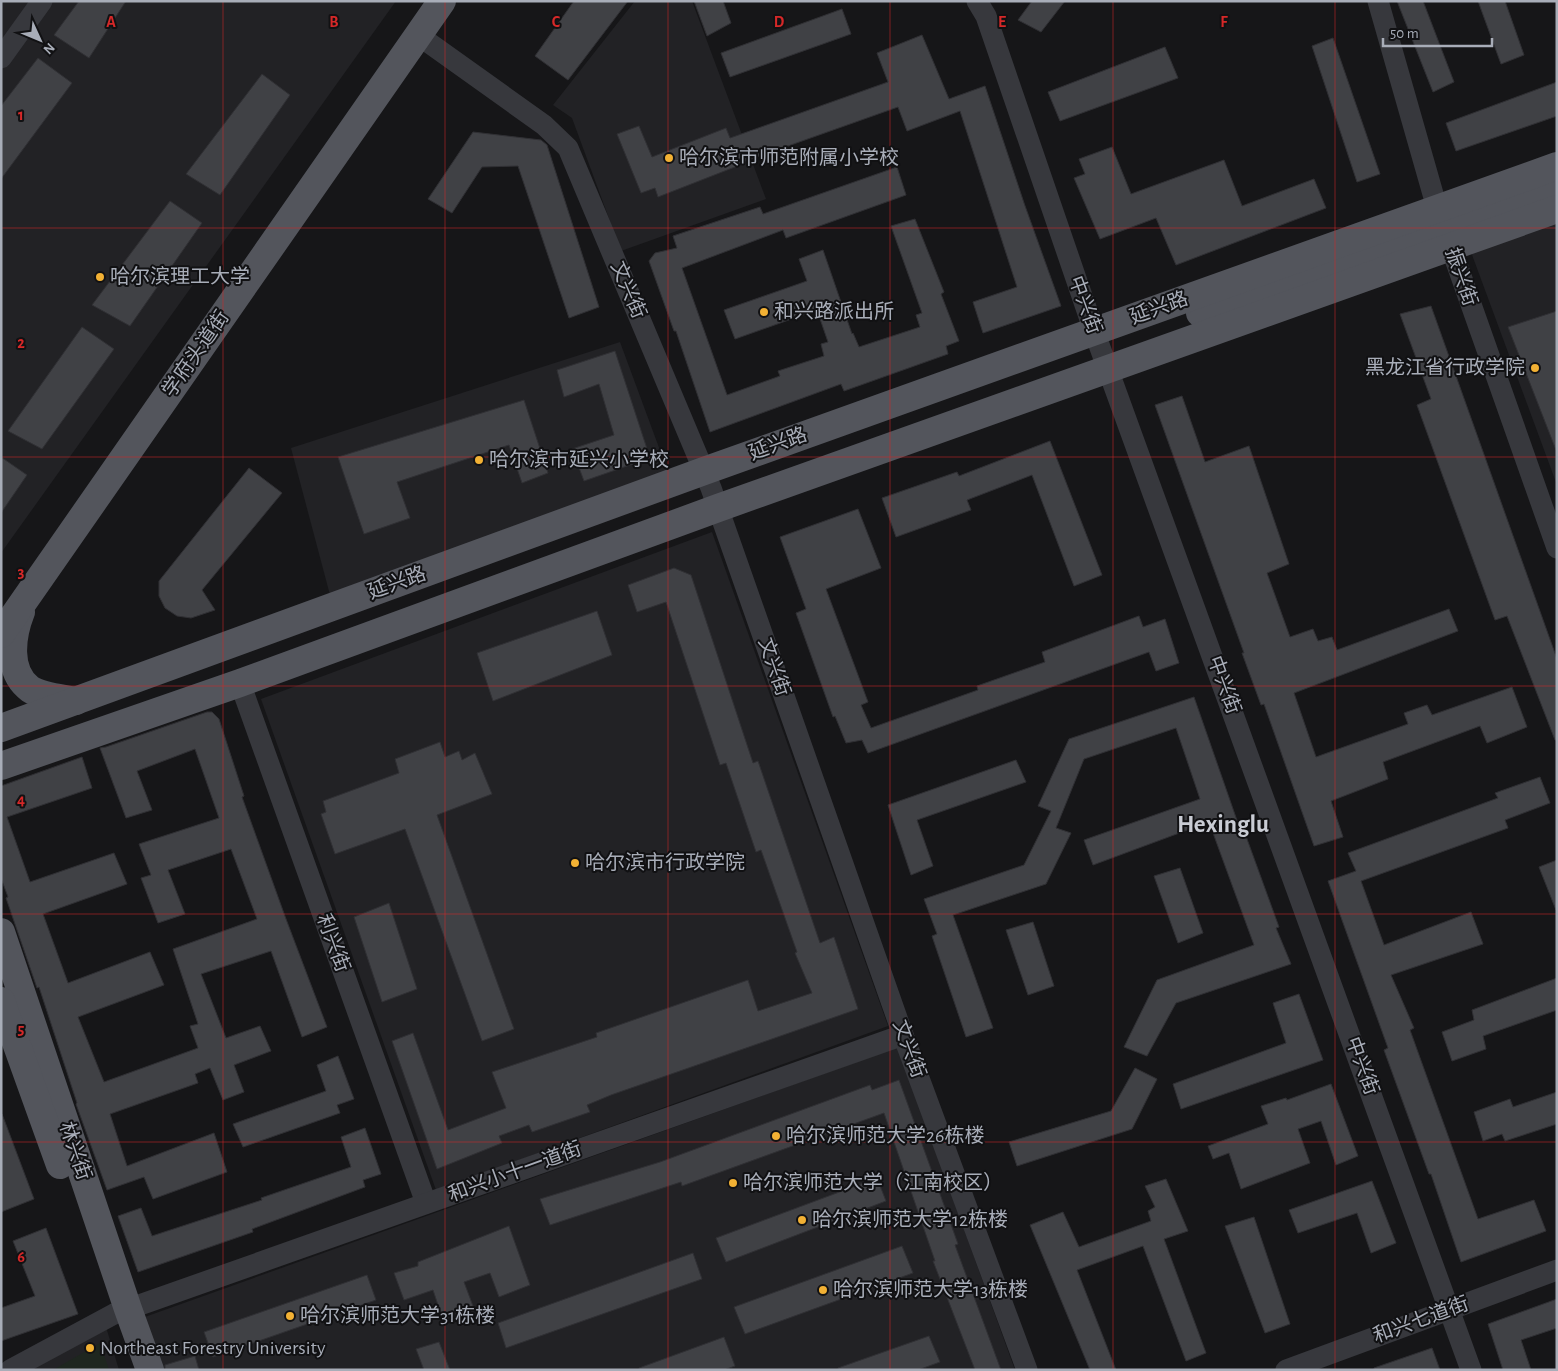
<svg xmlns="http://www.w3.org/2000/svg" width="1558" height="1371" font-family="'Alegreya Sans','Noto Sans SC',sans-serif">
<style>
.built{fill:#222225}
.green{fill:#1e261f}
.building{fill:#404145;stroke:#303034}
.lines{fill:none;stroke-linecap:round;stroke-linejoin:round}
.minor{stroke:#37383d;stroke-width:21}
.major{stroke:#53555c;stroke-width:28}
.grid{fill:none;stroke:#d62828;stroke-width:1;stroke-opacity:0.55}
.poi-dot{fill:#f2b134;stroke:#111113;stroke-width:2}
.labels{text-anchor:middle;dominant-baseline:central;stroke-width:4;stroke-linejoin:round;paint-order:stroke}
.poi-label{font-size:20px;fill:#a8adb8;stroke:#111113;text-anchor:start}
.street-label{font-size:20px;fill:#a8adb8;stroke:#111113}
.district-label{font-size:25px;font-weight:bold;fill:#c9ccd4;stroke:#111113}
.grid-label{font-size:16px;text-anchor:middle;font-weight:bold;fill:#d62828;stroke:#111113;stroke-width:4;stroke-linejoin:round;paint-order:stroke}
</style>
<rect width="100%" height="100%" fill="#161618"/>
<!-- built -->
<g class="built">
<polygon points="1,1 396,1 1,553"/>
<polygon points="635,1 692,1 766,199 621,251 572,118 553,105"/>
<polygon points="1557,222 1557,485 1471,252"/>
<polygon points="620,342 668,472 330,595 291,448"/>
<polygon points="712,532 888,1026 436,1190 261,699"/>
<polygon points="898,1047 1015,1370 162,1370 142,1318"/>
<polygon points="106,1327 119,1370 28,1370"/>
</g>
<!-- green -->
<polygon class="green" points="100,1343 109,1370 53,1370"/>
<!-- building -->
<g class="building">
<polygon points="79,1 126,1 89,58 54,35"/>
<polygon points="574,1 628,1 568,80 535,56"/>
<polygon points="694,1 723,1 731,23 707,36"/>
<polygon points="1032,1 1065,1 1041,32 1018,20"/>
<polygon points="1397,1 1423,1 1454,82 1433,92"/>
<polygon points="1478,1 1505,1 1524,55 1501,64"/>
<polygon points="842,9 851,34 730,77 721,53"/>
<polygon points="922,35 949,99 985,86 1024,203 1061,306 983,333 973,302 1017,287 960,111 907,131 898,107 740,163 740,165 658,197 655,188 641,193 617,134 639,126 652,157 726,128 730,138 888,82 877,53"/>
<polygon points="1333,38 1380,174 1357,182 1312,46"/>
<polygon points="1165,47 1178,78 1060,121 1048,92"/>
<polygon points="38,58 72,83 1,179 1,106"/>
<polygon points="262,74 290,95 220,195 186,174"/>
<polygon points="1557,82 1557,116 1456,151 1446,123"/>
<polygon points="473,132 541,140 547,145 599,307 569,318 518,166 482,167 452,213 428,199"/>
<polygon points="1112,147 1131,194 1224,160 1242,206 1314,179 1326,208 1176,265 1156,218 1100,239 1074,178 1085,174 1079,159"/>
<polygon points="897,167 906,195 786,238 783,230 682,268 727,395 780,376 778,371 824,356 821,344 828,342 817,310 735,339 724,310 807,281 799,259 823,250 852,334 853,333 859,347 920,327 916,315 922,313 891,226 915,219 944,292 941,294 959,341 946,346 948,354 844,391 841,384 710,432 676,331 674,331 649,261 655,253 677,248 673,236 760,207 763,214"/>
<polygon points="170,201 202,223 130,326 92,305"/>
<polygon points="1431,306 1557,659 1557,740 1555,740 1507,616 1495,620 1417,405 1431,399 1400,314"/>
<polygon points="1557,311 1557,450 1556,450 1508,327"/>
<polygon points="82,327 114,349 42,449 8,431"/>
<polygon points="615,351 650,458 584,481 572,449 614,435 599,384 564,397 557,370"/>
<polygon points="1182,396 1205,462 1249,446 1289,564 1267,573 1290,637 1313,629 1318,641 1332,637 1337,650 1449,609 1458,631 1294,693 1316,757 1408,724 1404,713 1427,705 1432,715 1512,687 1527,727 1487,743 1480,726 1383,762 1388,779 1331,801 1343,837 1314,846 1264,704 1261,705 1242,653 1244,653 1155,405"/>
<polygon points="524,400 548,473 522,483 509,445 397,482 410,518 364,534 338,457"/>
<polygon points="1050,441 1102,575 1074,586 1032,475 967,500 971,510 896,537 882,498 957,472 959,476"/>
<polygon points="1,457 27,475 1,513"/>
<polygon points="249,468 282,493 202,590 215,610 191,618 177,616 165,608 159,596 159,581"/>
<polygon points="858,509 881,568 826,589 868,702 861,705 871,728 978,690 977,686 1045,662 1042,652 1139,616 1143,627 1165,619 1179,663 1156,671 1149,652 868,753 862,740 846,743 835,716 833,717 796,613 806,609 780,537"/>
<polygon points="674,568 691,575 753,763 758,761 820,943 834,937 858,1009 611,1095 587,1105 590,1112 532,1132 529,1125 499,1136 502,1143 437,1169 392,1041 413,1033 448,1130 506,1108 492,1072 597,1037 596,1033 748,980 758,1011 812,993 795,953 797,952 761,850 756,852 726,763 720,765 666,602 637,612 628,585"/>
<polygon points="597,611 612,655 493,701 477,653"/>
<polygon points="1194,697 1240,829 1243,828 1279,927 1276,928 1291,964 1176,1003 1147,1056 1124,1047 1157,980 1254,945 1209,822 1093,865 1084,840 1200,799 1176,728 1084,759 1056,828 1071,833 1046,884 953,915 993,1028 966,1037 932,936 937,934 924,899 1024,865 1051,811 1038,806 1069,739"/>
<polygon points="207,712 212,712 219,719 244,796 242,797 286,919 327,1027 302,1037 271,951 201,974 226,1038 260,1026 271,1051 234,1065 244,1092 223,1100 210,1068 195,1074 198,1083 110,1114 127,1166 214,1133 227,1172 153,1199 144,1177 107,1190 76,1104 77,1103 39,987 37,988 6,898 8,897 1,878 1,786 82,757 92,788 7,817 30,882 114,853 127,884 43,914 68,983 150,952 164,985 78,1017 104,1082 198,1048 190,1026 198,1024 173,949 257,919 231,849 168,870 185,914 158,923 141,878 151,875 139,844 219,818 195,749 137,771 152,810 126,818 100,748 106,747"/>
<polygon points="440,742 445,757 459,751 462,760 475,753 492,794 437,815 514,1029 482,1041 405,829 335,854 321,814 326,812 323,801 399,773 395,759"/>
<polygon points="1016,760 1026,782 917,820 933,866 911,875 888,805"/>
<polygon points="1540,777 1550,803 1505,820 1508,828 1361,881 1384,945 1471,912 1483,944 1391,975 1414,1028 1410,1030 1478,1219 1534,1200 1546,1231 1461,1262 1431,1174 1429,1174 1384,1050 1388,1048 1328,881 1356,871 1348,853 1498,798 1495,793"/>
<polygon points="1557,860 1557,909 1556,910 1539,867"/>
<polygon points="1180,868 1203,933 1178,943 1154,876"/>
<polygon points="389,903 417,989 382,1002 354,917"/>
<polygon points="1033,922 1054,986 1028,995 1006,930"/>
<polygon points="1557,978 1557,1010 1483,1036 1486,1049 1452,1061 1442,1032 1474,1020 1472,1010"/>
<polygon points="1299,994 1323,1060 1181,1109 1173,1084 1286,1043 1273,1003"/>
<polygon points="338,1056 354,1099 337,1105 340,1113 243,1147 233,1124 326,1091 317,1065"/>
<polygon points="1135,1068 1157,1079 1132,1129 1017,1166 1009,1142 1111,1111"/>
<polygon points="899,1080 958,1244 955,1245 1001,1370 975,1370 933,1261 935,1261 884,1113 682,1186 681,1182 550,1225 540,1199 660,1162 870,1085 872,1090"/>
<polygon points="1331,1084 1358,1156 1336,1165 1321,1121 1298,1129 1310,1163 1241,1189 1229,1153 1213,1159 1208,1146 1268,1124 1261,1106 1286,1098 1287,1100"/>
<polygon points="1557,1092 1557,1124 1505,1141 1502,1134 1483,1141 1474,1112 1510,1099 1513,1107"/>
<polygon points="2,1114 34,1199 1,1212 1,1115"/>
<polygon points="365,1128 381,1174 363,1180 365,1187 252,1229 253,1232 138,1272 118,1216 141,1208 152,1236 262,1200 261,1198 351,1167 341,1137"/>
<polygon points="877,1178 886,1201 726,1262 716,1238"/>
<polygon points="1166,1179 1188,1231 1164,1239 1206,1353 1186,1361 1143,1246 1077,1270 1116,1370 1090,1370 1030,1225 1063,1212 1079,1247 1151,1221 1148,1211 1155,1207 1145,1186"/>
<polygon points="1372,1181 1396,1243 1371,1253 1357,1213 1298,1233 1289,1210"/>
<polygon points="1254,1217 1290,1324 1265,1333 1225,1226"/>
<polygon points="509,1226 530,1285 499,1297 490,1273 464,1282 473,1306 442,1317 433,1290 404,1300 394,1273 418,1266 418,1262"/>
<polygon points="46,1228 78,1314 1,1341 1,1308 35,1296 13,1241"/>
<polygon points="902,1246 913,1273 745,1334 734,1307"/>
<polygon points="693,1253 702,1279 506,1348 498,1323"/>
<polygon points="367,1275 376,1300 213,1357 204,1332"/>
<polygon points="1557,1299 1557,1328 1521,1340 1531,1370 1503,1370 1488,1324"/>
<polygon points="929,1336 940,1362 918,1370 838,1370 838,1368"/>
<polygon points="724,1337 735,1366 724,1370 639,1370 639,1368"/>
<polygon points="439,1342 450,1370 424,1370 416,1349"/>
<polygon points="1432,1348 1440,1370 1374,1370 1374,1368"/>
<polygon points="195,1356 199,1370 165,1370 165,1365"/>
</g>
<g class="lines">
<!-- minor -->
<g class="minor">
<polyline points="977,1 986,16 1094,331 1471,1370"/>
<polyline points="1378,1 1437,208 1557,548"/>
<polyline points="418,35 544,125 568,148 711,488 903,1035 1027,1370"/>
<polyline points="1,58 42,1"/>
<polyline points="240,683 426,1203"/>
<polyline points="10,1370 114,1314 903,1035"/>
<polyline points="1286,1370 1557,1270"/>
</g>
<!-- major -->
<g class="major">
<polyline points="1200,313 1557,186"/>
<path d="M21 612C12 635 6 671 30 689 42 697 62 698 76 701"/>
<polyline points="1,634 442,1"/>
<polyline points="1,728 704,471 1557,166"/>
<polyline points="1,766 240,683 718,508 1557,209"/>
<polyline points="1,932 128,1309 150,1370"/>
<polyline points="1,1001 60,1165"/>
</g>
</g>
<!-- grid -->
<path class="grid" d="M223 1V1370M445 1V1370M668 1V1370M890 1V1370M1113 1V1370M1335 1V1370M1 228H1557M1 457H1557M1 686H1557M1 914H1557M1 1142H1557"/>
<!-- markers -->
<g class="poi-dot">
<circle cx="669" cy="158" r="5"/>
<circle cx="100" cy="277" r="5"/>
<circle cx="764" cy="312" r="5"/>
<circle cx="1535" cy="368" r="5"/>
<circle cx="479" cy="460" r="5"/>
<circle cx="575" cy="863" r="5"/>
<circle cx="776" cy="1136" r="5"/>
<circle cx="733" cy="1183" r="5"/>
<circle cx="802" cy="1220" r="5"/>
<circle cx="823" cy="1290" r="5"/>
<circle cx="290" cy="1316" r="5"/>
<circle cx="90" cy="1348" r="5"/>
</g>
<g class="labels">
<!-- poi labels -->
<g class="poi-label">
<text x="679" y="158">哈尔滨市师范附属小学校</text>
<text x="110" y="277">哈尔滨理工大学</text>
<text x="774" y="312">和兴路派出所</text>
<text x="1525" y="368" text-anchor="end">黑龙江省行政学院</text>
<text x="489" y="460">哈尔滨市延兴小学校</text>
<text x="585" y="863">哈尔滨市行政学院</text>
<text x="786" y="1136">哈尔滨师范大学26栋楼</text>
<text x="743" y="1183">哈尔滨师范大学（江南校区）</text>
<text x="812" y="1220">哈尔滨师范大学12栋楼</text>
<text x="833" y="1290">哈尔滨师范大学13栋楼</text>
<text x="300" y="1316">哈尔滨师范大学31栋楼</text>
<text x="100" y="1348">Northeast Forestry University</text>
</g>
<!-- street labels -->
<g class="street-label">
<text transform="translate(1461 277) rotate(71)">振兴街</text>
<text transform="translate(628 290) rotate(67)">文兴街</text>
<text transform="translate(1085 305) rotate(70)">中兴街</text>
<text transform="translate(1159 308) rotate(-20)">延兴路</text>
<text transform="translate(196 354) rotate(-55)">学府头道街</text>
<text transform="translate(778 444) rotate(-20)">延兴路</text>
<text transform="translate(397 583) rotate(-20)">延兴路</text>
<text transform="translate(774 667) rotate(71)">文兴街</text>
<text transform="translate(1224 685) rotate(70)">中兴街</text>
<text transform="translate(333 943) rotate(70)">利兴街</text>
<text transform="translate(909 1049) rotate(70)">文兴街</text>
<text transform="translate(1362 1066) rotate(70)">中兴街</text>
<text transform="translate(75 1151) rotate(71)">林兴街</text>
<text transform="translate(515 1172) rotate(-20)">和兴小十一道街</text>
<text transform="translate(1421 1320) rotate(-20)">和兴七道街</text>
</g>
<!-- district labels -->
<g class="district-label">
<text x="1223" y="824">Hexinglu</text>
</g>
</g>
<g class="grid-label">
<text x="111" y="27">A</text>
<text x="334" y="27">B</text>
<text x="556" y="27">C</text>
<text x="779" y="27">D</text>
<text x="1002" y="27">E</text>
<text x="1224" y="27">F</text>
<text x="21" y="120">1</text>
<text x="21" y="348">2</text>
<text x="21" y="577">3</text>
<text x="21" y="805">4</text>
<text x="21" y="1034">5</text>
<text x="21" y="1262">6</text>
</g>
<!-- border -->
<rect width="1558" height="1371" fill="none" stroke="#a8adb8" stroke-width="5"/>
<!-- north arrow -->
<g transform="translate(40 40) rotate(134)" stroke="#111113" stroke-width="4" paint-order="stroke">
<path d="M0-4L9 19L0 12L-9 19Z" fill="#a8adb8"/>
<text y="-8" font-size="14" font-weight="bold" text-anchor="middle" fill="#a8adb8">N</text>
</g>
<!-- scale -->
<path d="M1383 38v8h109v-8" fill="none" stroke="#a8adb8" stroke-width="2.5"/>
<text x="1390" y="38" font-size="15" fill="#a8adb8" stroke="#111113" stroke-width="4" paint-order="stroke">50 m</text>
</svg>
